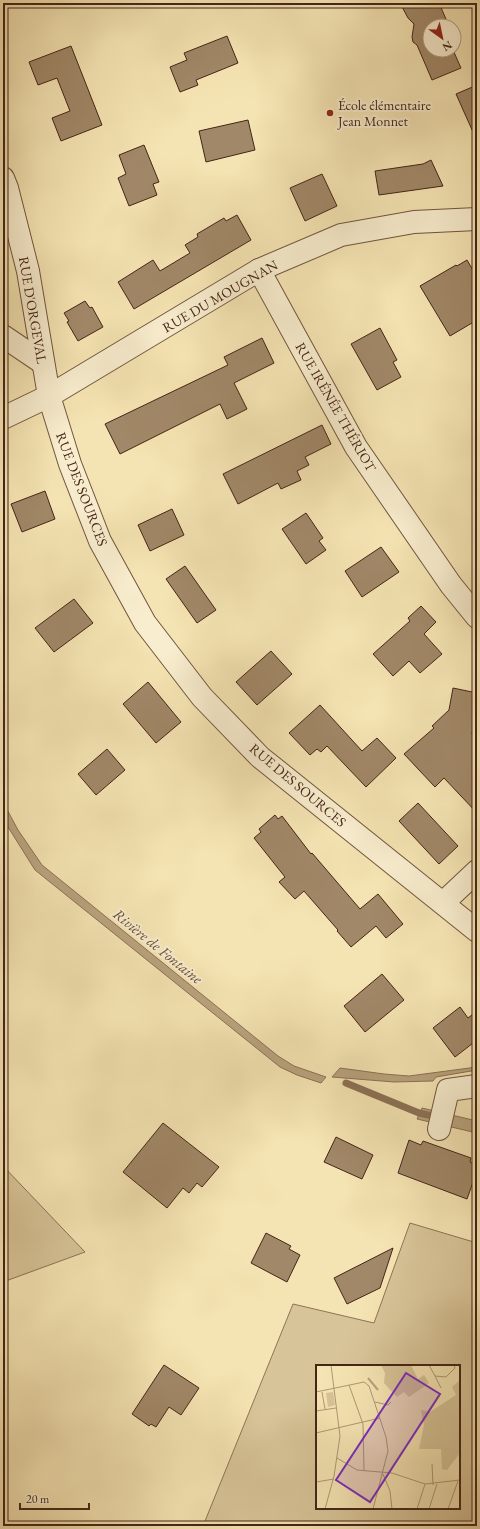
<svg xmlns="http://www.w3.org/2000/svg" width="480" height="1529" font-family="'EB Garamond',serif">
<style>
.green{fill:#d7c498;stroke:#8e7458;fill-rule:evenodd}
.water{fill:#b9a37e;stroke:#8b7155}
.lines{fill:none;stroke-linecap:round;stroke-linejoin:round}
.stream{stroke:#8b7155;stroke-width:7}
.building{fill:#a18868;stroke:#452517}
.minor-casing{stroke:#71553e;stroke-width:24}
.minor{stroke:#f8edce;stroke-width:22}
.poi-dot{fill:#8f2418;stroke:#f8edce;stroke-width:1.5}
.labels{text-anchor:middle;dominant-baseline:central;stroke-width:4;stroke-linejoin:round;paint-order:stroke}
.poi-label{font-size:14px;fill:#452517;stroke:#f8edce;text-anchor:start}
.street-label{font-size:14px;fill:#452517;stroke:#f8edce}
.water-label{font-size:15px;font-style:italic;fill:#684b36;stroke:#f8edce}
.inset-river{fill:none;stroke:#b9a37e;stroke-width:2}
.inset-road{fill:none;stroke:#af9875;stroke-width:1}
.view{fill:#7b2cbf;fill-opacity:0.15;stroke:#7b2cbf;stroke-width:2}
.inset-edge{fill:none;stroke:#452517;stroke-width:2}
</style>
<rect width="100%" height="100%" fill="#f5e4b3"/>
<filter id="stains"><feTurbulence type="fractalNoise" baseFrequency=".005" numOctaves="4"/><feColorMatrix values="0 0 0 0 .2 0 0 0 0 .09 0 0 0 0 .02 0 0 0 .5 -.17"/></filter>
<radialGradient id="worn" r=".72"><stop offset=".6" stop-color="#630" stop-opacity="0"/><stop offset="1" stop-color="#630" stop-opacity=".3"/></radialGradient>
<!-- green -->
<g class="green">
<polygon points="3,1166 85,1252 3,1282"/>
<path d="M410 1223 477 1243V1526H203L293 1304 374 1323ZM317 1366H459V1508H317Z"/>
</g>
<!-- water -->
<g class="water">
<polygon points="3,802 18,830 42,865 278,1056 294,1066 326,1077 321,1083 297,1075 280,1067 35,870 3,819"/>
<polygon points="477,1067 477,1070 436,1077 433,1081 394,1082 332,1077 340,1068 384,1074 409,1076"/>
<polygon points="422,1108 477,1121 477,1133 417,1119"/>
</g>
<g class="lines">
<!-- stream -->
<polyline class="stream" points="346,1083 419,1113 428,1115"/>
</g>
<!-- building -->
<g class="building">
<polygon points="400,3 439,3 449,26 430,26 430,50 453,50 461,68 432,80 417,45 413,42 412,37 414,24 408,18"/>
<polygon points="227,36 238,63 196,80 198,85 180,92 170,67 187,60 184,53"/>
<polygon points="71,46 102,125 61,141 52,118 70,111 57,78 38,85 29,62"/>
<polygon points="477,85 477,141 456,94"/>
<polygon points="248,120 255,150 206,162 199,131"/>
<polygon points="144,145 159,182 153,184 157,195 129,206 118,178 126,174 119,155"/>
<polygon points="431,160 443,186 379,195 375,171 423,164"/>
<polygon points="322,174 337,206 305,221 290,188"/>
<polygon points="237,215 251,240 134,309 118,282 153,260 160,271 190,253 185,245 198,237 197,234 224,218 226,221"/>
<polygon points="467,260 477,277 477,320 450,336 420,286 456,265 457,266"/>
<polygon points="85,301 90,308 92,307 103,327 78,341 67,322 69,321 64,313"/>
<polygon points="380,328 397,360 393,362 401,377 377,390 351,344"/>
<polygon points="262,338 274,363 234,383 247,409 227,419 220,404 120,454 105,424 228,365 224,357"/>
<polygon points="322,425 331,444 305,457 309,465 297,471 301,480 281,489 278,483 238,504 223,474"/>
<polygon points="45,491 55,519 22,532 11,504"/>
<polygon points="172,509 184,535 150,551 138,525"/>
<polygon points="306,513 323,538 319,541 326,550 306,564 282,529"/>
<polygon points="381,547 399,572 362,597 345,571"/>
<polygon points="185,566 216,610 197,623 166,579"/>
<polygon points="74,599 93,623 54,652 35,628"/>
<polygon points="421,606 436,622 424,634 442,654 420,673 409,661 393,676 373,654 410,621 408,618"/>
<polygon points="271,651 292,674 257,705 236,682"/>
<polygon points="148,682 181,722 156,743 123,704"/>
<polygon points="453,688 477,693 477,708 472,734 477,740 477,813 444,778 435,787 404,754 434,728 432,726 449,710"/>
<polygon points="320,705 362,751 377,738 396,758 366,787 327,746 321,752 317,749 310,755 289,733"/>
<polygon points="107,749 125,770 96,795 78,774"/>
<polygon points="418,803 458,846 439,864 399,821"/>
<polygon points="275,815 278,819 282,816 311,854 312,853 360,909 378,894 403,924 386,938 376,926 351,947 337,931 338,930 304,891 295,899 279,882 285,877 254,838 261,832 259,829"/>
<polygon points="382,974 404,1000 365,1032 344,1006"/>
<polygon points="460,1007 468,1018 477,1011 477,1040 455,1057 433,1028"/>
<polygon points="163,1123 219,1167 202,1187 197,1183 189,1193 183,1188 167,1208 123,1172"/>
<polygon points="336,1137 373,1155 362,1179 324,1162"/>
<polygon points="409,1140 421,1145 423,1141 471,1158 470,1162 477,1165 477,1171 467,1199 398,1173"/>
<polygon points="266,1233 291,1246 289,1249 300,1255 287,1282 251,1263"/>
<polygon points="393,1248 380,1288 347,1304 334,1278"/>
<polygon points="164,1365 199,1388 181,1415 169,1407 156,1427 151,1424 149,1426 132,1414"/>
</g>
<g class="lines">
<defs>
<g id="minor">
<polyline points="3,178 7,188 28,271 49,396 70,464 100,541 145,623 202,697 260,757 477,931"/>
<polyline points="259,270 356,447 451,585 477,617"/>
<polyline points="3,336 43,363"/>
<polyline points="3,418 49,396 259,270 341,235 414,222 477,219"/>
<polyline points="443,903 477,871"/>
<polyline points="439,1129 448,1090 477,1086"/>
</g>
</defs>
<!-- minor casing -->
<use href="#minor" class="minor-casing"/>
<!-- minor -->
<use href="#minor" class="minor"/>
</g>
<!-- markers -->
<circle class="poi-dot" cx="330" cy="113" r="4"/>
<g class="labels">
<!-- poi labels -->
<g class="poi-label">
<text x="338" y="105">École élémentaire<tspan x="338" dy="16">Jean Monnet</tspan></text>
</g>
<!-- street labels -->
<g class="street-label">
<text transform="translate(220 296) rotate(-30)">RUE DU MOUGNAN</text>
<text transform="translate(33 310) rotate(80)">RUE D'ORGEVAL</text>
<text transform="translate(336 407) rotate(60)">RUE IRÉNÉE THÉRIOT</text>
<text transform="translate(82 489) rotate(69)">RUE DES SOURCES</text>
<text transform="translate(298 785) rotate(40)">RUE DES SOURCES</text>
</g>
<!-- water labels -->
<g class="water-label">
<text transform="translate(158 946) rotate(39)">Rivière de Fontaine</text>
</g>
</g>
<!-- overview -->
<g transform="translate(316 1365)">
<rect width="144" height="144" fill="#f5e4b3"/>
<path d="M65 0H95L102 14 108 10 113 18 93 32 88 27 81 32 68 18 69 8ZM144 15V88L131 105 126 104 125 84H103L108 60 105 45 114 47 140 30 136 22ZM17 27 19 40 12 42 10 28Z" fill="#d7c498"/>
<path class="inset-river" d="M52 13 62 25"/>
<path class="inset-road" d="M113 0 119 11 130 12 139 3 138 0M119 11 125 23M33 20 47 59 48 106M0 27 48 17 53 21 70 72 72 86 57 144M6 27 9 44M59 37 72 40 75 37M0 46 20 43M0 68 64 53M21 93 41 105 76 108 109 119 144 115M116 99 117 120M67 109 74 126 76 144M0 117 18 114M9 144 18 111 24 71 15 0M101 144 109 119M113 144 121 119M132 144 142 116"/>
<path class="view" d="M90 8 124 29 54 137 20 115Z"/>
<rect width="144" height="144" class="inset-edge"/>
</g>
<!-- margin -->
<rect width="480" height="1529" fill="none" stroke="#f5e4b3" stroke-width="16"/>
<rect x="4" y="4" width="472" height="1521" fill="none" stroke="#452517" stroke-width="2"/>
<rect x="8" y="8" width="464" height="1513" fill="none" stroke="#452517"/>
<!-- north arrow -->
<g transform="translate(442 38) rotate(147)"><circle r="19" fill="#f8edce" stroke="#b09d85"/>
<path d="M0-3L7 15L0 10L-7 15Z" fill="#8f2418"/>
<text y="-6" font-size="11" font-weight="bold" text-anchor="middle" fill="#452517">N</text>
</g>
<!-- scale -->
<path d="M20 1503v6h69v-6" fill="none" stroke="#452517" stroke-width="2"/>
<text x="26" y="1503" font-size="12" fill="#452517" stroke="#f8edce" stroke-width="3" paint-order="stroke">20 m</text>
<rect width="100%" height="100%" filter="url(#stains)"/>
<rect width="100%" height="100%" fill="url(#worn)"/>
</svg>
